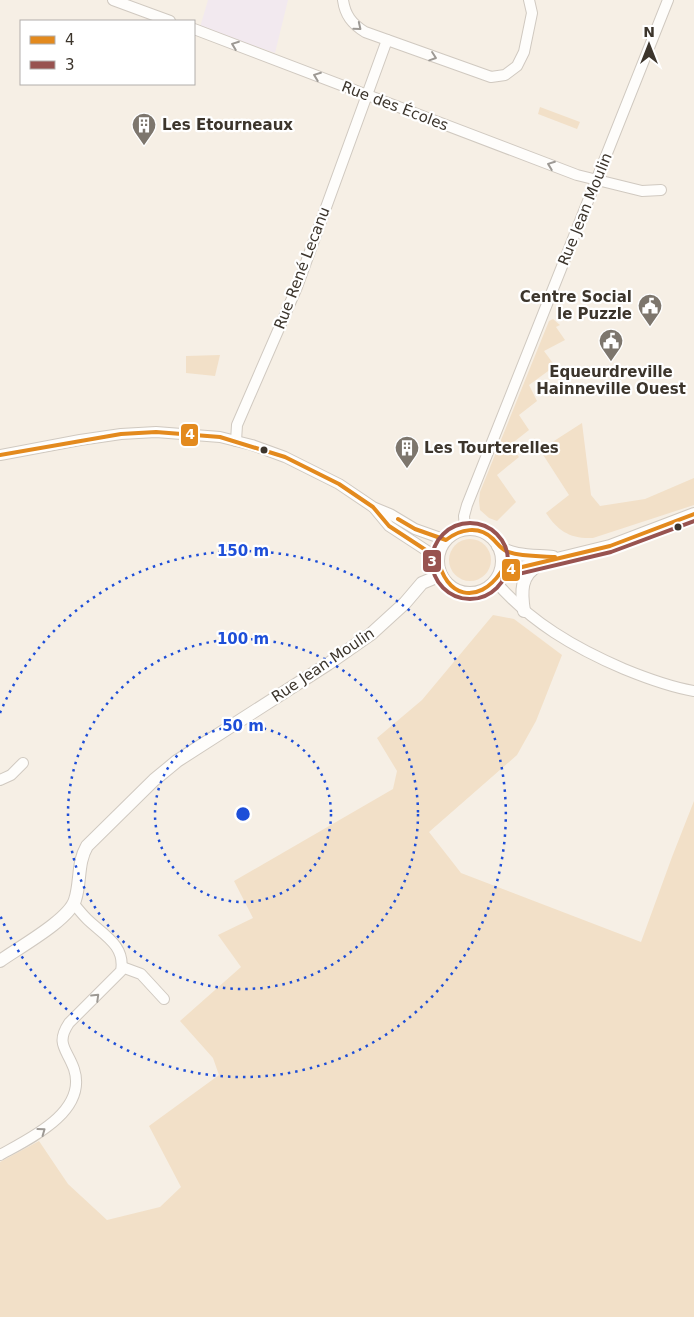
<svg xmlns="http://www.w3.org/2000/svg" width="694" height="1317" font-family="'DejaVu Sans',sans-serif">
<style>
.education{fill:#f2e9ef}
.green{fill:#f2e0c8}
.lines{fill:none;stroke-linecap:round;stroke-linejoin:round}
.minor-casing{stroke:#d0c9c0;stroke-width:12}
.tertiary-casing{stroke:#d0c9c0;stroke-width:14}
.minor{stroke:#fefdfb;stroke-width:10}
.tertiary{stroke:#fefdfb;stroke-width:12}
.bus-1-casing{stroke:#fff;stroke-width:8}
.bus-2-casing{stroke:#fff;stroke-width:8}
.bus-1{stroke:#e38a1e;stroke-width:4}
.bus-2{stroke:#985350;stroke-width:4}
.oneway{stroke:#9d9994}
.ring{fill:none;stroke:#1d4ed8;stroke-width:2.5;stroke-dasharray:2.5 5}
.bus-dot{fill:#3c352c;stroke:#fff;stroke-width:2}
.labels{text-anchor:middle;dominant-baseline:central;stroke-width:4.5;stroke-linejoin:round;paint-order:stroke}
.street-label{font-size:15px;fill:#3c352c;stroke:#fff}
.poi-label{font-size:15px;font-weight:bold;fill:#3c352c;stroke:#fff;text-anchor:start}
.centre{fill:#1d4ed8;stroke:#fff;stroke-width:2.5}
.ring-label{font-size:15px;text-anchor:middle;font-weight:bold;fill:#1d4ed8;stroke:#fff;stroke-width:4.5;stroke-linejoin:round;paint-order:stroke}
.line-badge{stroke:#fff;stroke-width:2}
.badge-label{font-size:14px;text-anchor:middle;font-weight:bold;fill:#fff}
</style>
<rect width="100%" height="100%" fill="#f6efe5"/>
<!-- education -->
<polygon class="education" points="208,0 288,0 275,53 200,27"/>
<!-- green -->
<g class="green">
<polygon points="540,107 580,122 577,129 538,114"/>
<polygon points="553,319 560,325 556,327 565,340 544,351 555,366 529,385 537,401 519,415 529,430 510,445 519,457 497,475 516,502 497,521 489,518 480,510 479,501 480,492 549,321"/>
<polygon points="220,355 215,376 186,373 186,356"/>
<path d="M582 423 591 495 600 506 645 499 694 478V505L593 538C570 539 558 531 546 513L569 495 540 450Z"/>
<circle cx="470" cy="560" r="21"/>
<polygon points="493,615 514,619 562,655 536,721 517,755 429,832 461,873 641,942 672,857 694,801 694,1317 0,1317 0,1162 39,1141 68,1184 107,1220 160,1207 181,1187 149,1126 219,1075 213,1058 180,1021 241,967 218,935 253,918 234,881 393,789 397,771 377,738 422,700"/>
</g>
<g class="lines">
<defs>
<g id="minor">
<polyline points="113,0 170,21"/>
<path d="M343 0C345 15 352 24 365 32L491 77 505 75 517 66 524 52 532 13 529 0"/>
<polyline points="194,29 577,175 642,191 661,190"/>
<polyline points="236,441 237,425 297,287 387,40"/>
<polyline points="0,455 80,440 121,434 156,432 220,437 252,445 285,457 339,484 373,507 390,514 415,529 446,540"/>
<polyline points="374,508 389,526 438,558"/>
<polyline points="465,530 464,516 467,505 668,0"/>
<path d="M495 581C530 622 575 648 624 669 646 678 670 687 694 691"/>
<polyline points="0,780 11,775 23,763"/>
<polyline points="122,967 141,974 164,999"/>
<path d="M0 1155C29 1139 88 1112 74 1069 67 1049 55 1044 69 1023L121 971C126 945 102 934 87 919 82 914 78 909 74 904"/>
</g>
<g id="tertiary">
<circle cx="470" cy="561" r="32"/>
<path d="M498 546C513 557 535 555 553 557"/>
<polyline points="501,572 516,569 610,546 694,514"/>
<path d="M524 611C521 592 520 575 539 565"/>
<path d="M0 961C18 948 69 920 75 900 81 882 77 863 87 846L154 780 177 761 328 664 371 634 405 603 422 583 441 575"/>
</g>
</defs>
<!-- minor casing -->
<use href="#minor" class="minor-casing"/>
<!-- tertiary casing -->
<use href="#tertiary" class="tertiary-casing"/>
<!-- minor -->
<use href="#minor" class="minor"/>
<!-- tertiary -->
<use href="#tertiary" class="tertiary"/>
<defs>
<g id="bus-1">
<path d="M0 455 121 434 156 432 220 437 285 457 339 484 373 507 389 526 438 558C445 597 478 606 501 572L610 546 694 514"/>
<path d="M398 519 415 529 446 540C460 529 479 525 493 539 498 544 501 549 508 552 523 557 539 556 555 557"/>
</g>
<g id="bus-2">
<circle cx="470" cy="561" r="38"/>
<polyline points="502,578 611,552 694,521"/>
</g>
</defs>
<!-- bus-1 casing -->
<use href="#bus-1" class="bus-1-casing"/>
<!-- bus-2 casing -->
<use href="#bus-2" class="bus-2-casing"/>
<!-- bus-1 -->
<use href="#bus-1" class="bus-1"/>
<!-- bus-2 -->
<use href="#bus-2" class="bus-2"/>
</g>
<!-- one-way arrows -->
<defs><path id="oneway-chevron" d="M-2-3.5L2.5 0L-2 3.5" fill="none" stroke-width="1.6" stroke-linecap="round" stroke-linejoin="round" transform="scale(1.25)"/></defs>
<g class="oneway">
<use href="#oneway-chevron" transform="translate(358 27) rotate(39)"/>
<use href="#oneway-chevron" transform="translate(235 45) rotate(-159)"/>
<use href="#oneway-chevron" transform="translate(433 57) rotate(19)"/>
<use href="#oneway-chevron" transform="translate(317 76) rotate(-159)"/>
<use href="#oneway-chevron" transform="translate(551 165) rotate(-159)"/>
<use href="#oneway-chevron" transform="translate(96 997) rotate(-44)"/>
<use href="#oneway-chevron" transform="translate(42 1131) rotate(-36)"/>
</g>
<!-- distance rings -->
<g class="ring">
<circle cx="243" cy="814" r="88"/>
<circle cx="243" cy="814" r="175"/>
<path d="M0 713A263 263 0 1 1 0 915"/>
</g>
<!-- icons -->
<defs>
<symbol id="building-pin" viewBox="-11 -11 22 30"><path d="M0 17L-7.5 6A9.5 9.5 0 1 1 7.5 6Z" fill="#7d766d" stroke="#fff"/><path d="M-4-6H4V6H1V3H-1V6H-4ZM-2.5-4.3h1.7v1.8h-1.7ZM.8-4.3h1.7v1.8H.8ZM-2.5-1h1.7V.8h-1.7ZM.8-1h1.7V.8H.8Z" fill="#fff"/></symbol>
<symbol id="civic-pin" viewBox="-11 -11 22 30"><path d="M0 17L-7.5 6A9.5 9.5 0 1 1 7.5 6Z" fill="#7d766d" stroke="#fff"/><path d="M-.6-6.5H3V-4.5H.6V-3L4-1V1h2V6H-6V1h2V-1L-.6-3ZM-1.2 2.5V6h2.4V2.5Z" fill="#fff"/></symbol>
</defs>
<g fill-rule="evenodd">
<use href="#building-pin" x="130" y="111" width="28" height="38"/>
<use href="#civic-pin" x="636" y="292" width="28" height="38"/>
<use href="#civic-pin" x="597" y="327" width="28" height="38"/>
<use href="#building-pin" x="393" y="434" width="28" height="38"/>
</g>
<!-- markers -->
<g class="bus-dot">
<circle cx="264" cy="450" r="4.5"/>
<circle cx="678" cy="527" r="4.5"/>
</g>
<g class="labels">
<!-- street labels -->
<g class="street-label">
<text transform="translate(395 106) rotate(21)">Rue des Écoles</text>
<text transform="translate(585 209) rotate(-68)">Rue Jean Moulin</text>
<text transform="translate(302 268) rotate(-69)">Rue René Lecanu</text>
<text transform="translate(323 665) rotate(-34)">Rue Jean Moulin</text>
</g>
<!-- poi labels -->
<g class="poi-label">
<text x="162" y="125">Les Etourneaux</text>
<text x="632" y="297" text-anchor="end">Centre Social<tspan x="632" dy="17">le Puzzle</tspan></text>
<text x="611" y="372" text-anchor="middle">Equeurdreville<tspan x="611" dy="17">Hainneville Ouest</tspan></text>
<text x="424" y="448">Les Tourterelles</text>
</g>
</g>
<circle cx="243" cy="814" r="8" class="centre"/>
<g class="ring-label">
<text x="243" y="556">150 m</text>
<text x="243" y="644">100 m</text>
<text x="243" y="731">50 m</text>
</g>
<g class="line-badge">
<rect x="180" y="423" width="19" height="24" rx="5" fill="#e38a1e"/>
<rect x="422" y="549" width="20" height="24" rx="5" fill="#985350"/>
<rect x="501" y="558" width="20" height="24" rx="5" fill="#e38a1e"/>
</g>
<g class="badge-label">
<text x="190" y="439">4</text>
<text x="432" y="566">3</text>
<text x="511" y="574">4</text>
</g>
<!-- legend -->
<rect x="20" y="20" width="175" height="65" fill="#ffffff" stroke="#b1aeab"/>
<rect x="30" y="36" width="25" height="8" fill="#e38a1e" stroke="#b1aeab"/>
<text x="65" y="45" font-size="15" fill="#3c352c">4</text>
<rect x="30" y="61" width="25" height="8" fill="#985350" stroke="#b1aeab"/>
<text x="65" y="70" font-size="15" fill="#3c352c">3</text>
<!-- north arrow -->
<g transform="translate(649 45)" stroke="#ffffff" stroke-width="4" paint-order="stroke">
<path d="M0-4L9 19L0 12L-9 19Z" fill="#3c352c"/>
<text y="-8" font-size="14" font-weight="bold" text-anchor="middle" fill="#3c352c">N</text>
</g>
</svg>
